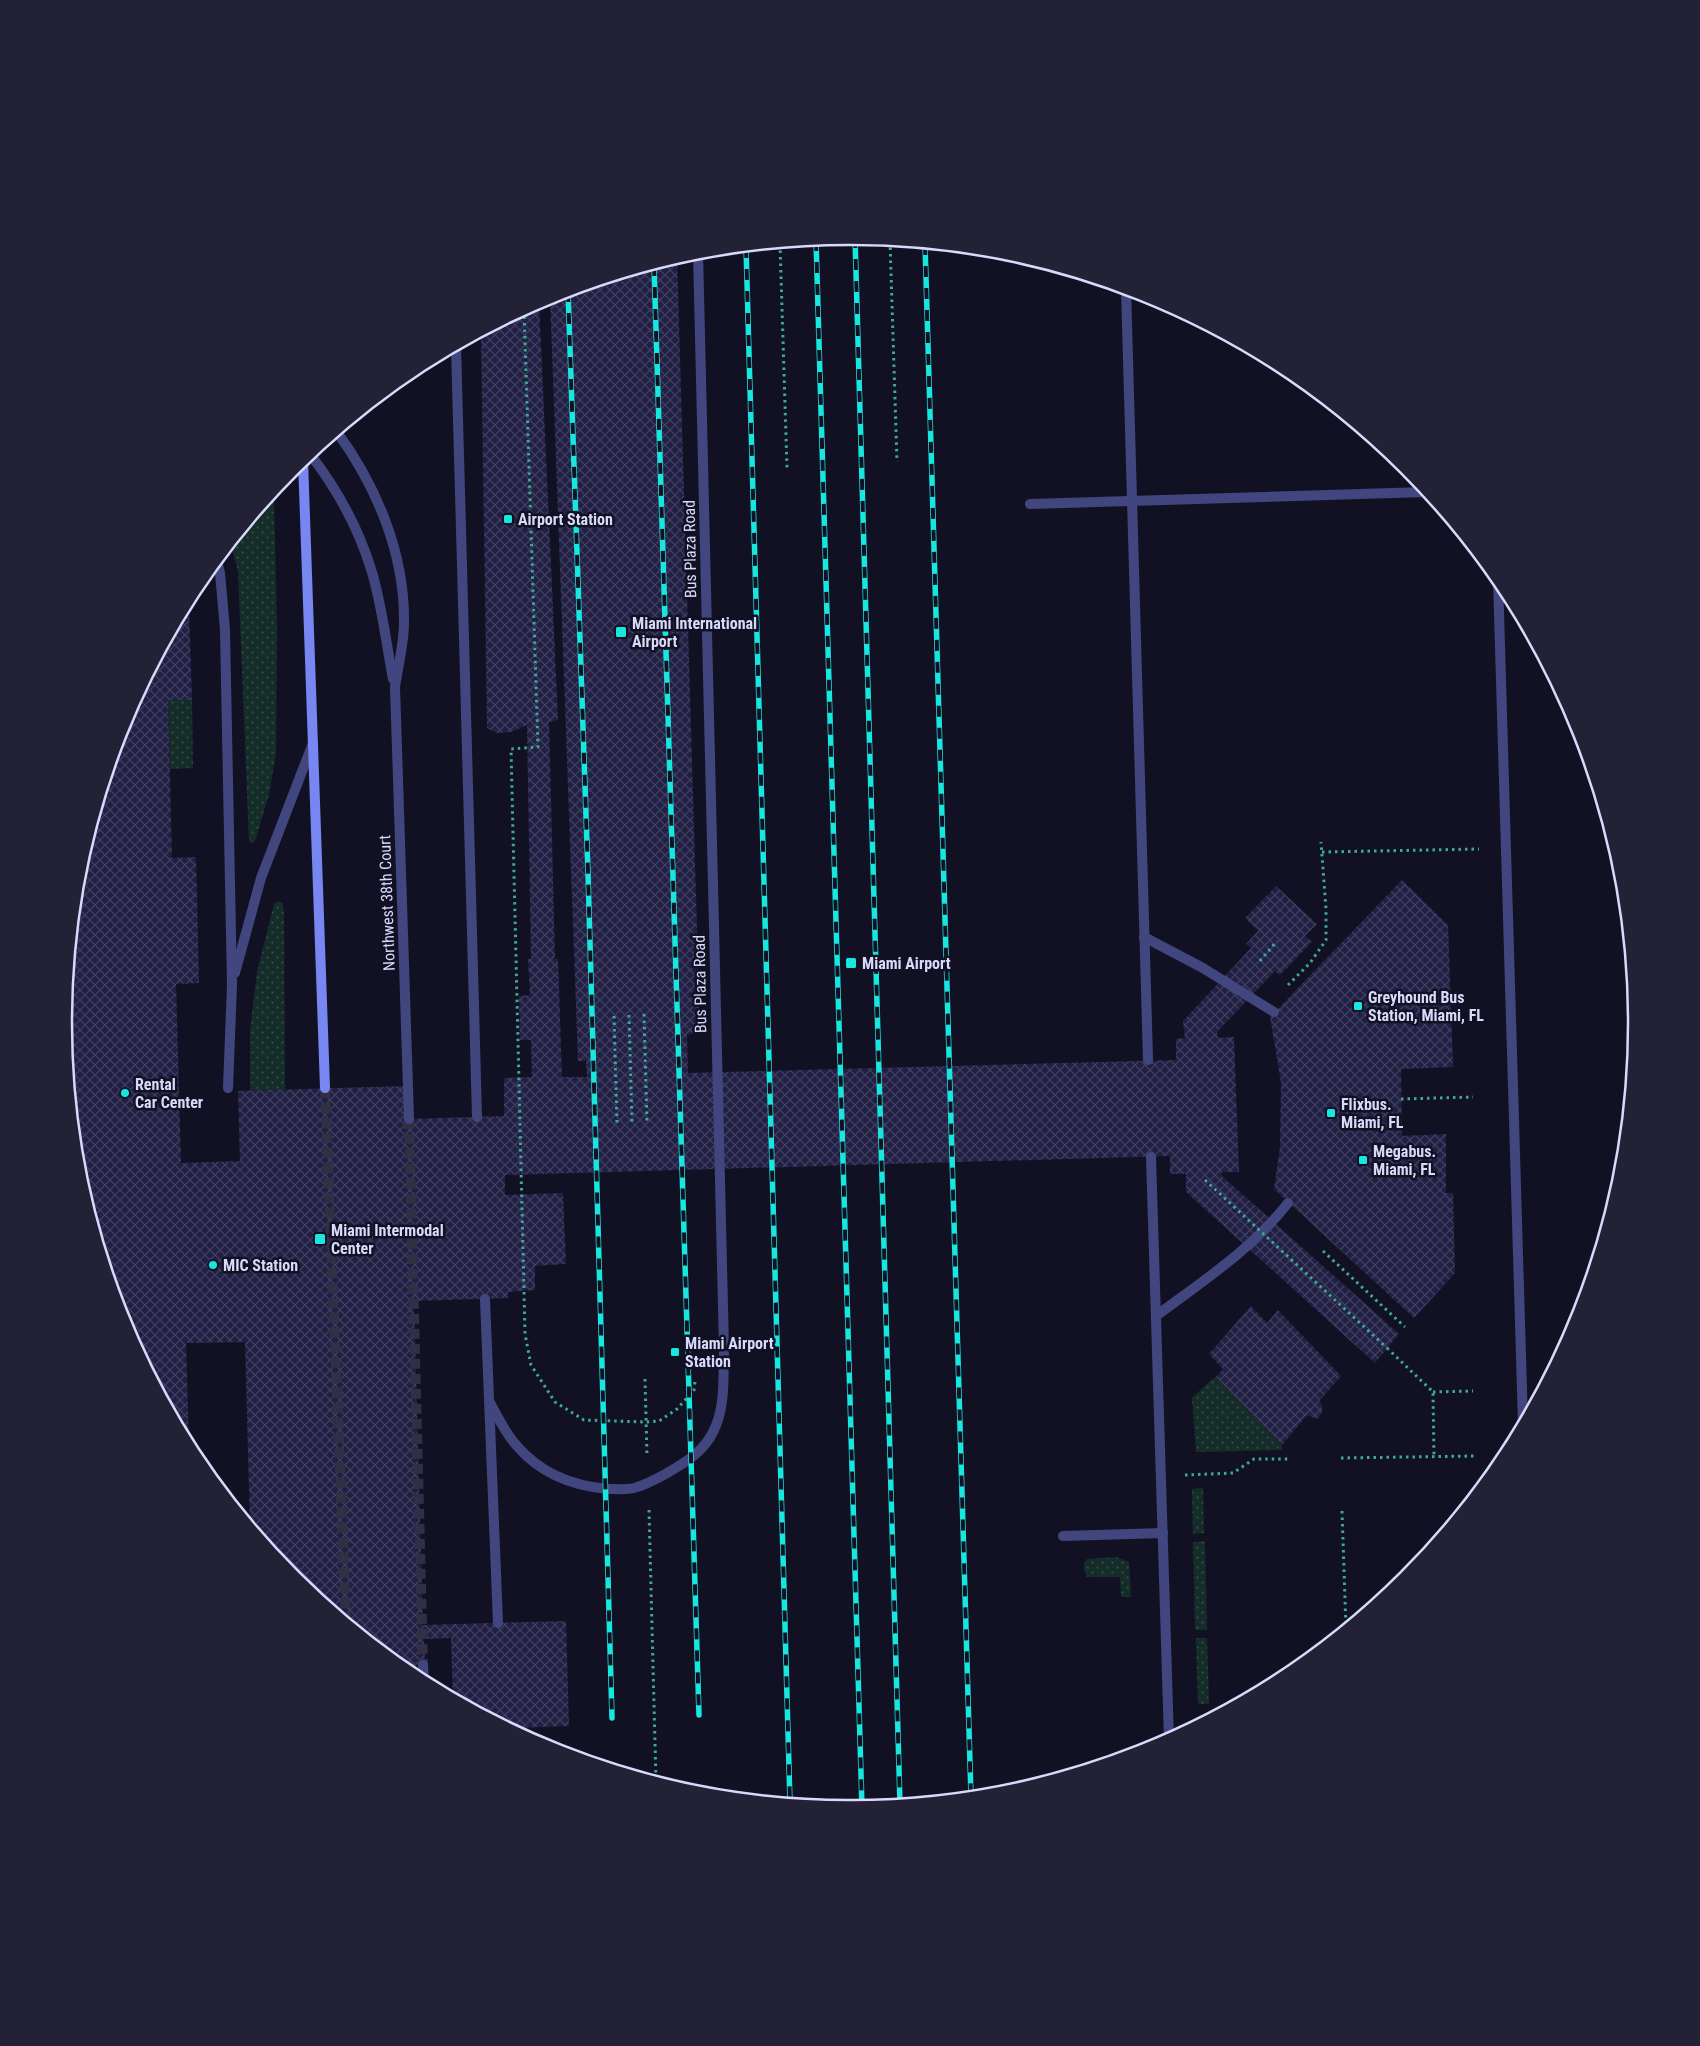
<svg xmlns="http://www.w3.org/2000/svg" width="1700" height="2046" font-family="'Roboto Condensed',sans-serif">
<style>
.grass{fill:url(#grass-dots)}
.building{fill:url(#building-cross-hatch)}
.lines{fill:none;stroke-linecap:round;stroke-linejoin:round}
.street-tunnel{stroke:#302f44;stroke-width:10;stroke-dasharray:10 5;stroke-linecap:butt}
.secondary-tunnel{stroke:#302f44;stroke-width:10;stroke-dasharray:10 5;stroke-linecap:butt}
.path{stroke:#3cab95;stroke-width:3;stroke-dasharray:2.5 4;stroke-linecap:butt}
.lane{stroke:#41477e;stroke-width:10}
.street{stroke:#41477e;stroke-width:10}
.secondary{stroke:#7886f1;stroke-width:10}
.rail-casing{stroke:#18e7df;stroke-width:5.5}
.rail{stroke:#121124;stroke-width:4;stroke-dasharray:11;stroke-linecap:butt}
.path-bridge{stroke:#3cab95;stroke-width:3;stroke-dasharray:2.5 4;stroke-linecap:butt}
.poi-dot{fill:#18e7df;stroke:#121124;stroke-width:2}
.labels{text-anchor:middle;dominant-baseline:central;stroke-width:5;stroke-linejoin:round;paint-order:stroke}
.poi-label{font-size:16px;font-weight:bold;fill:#d8d9fb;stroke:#121124;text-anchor:start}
.street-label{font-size:16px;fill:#d8d9fb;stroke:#121124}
.rim{fill:none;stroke:#d8d9fb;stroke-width:2.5}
</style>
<defs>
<pattern id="grass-dots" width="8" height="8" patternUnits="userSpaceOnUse" patternTransform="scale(1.25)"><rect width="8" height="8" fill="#152d29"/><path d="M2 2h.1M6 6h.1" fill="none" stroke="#364b49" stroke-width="1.8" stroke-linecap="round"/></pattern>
<pattern id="building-cross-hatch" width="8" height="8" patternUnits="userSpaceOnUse" patternTransform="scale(1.25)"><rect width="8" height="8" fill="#211f43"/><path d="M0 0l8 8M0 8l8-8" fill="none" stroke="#403f5f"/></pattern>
</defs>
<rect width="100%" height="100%" fill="#121124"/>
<!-- grass -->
<g class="grass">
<polygon points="274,492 277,630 276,753 269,794 255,841 251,843 249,840 238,571 231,544"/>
<polygon points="168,700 192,700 193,768 170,769"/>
<polygon points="279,901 283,904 284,915 285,1090 250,1091 250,1031 257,972 274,904"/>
<polygon points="1216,1377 1282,1445 1282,1450 1196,1452 1192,1398 1211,1380"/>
<polygon points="1203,1488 1204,1533 1193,1534 1192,1489"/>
<polygon points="1205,1541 1207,1630 1195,1630 1193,1542"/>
<path d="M1116 1557 1129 1562 1131 1597H1121L1120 1577H1087C1084 1571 1082 1564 1087 1559Z"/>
<polygon points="1196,1638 1207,1638 1209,1704 1198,1704"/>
</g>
<!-- building -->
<g class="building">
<polygon points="677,258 700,1031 687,1035 688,1073 1176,1060 1176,1039 1185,1038 1183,1021 1251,948 1246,944 1258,931 1245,918 1276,886 1317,924 1305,936 1312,942 1280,975 1275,971 1217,1032 1218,1038 1234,1037 1239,1172 1222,1172 1222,1176 1399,1334 1375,1363 1186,1192 1186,1174 1170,1174 1170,1156 505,1175 505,1195 563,1193 566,1264 535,1266 535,1290 508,1292 508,1298 414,1301 423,1625 566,1621 569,1726 509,1728 453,1698 451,1638 424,1639 425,1665 401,1666 294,1579 250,1525 245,1342 186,1343 189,1446 123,1324 79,1176 64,1023 79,869 124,722 184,609 189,609 192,700 168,700 172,858 196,857 199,983 176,984 181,1163 240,1161 238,1091 406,1086 409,1119 504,1116 504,1078 532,1077 531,1040 520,1040 519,996 530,995 528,959 531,959 527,725 511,732 497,733 487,728 481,333 539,302 558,720 549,722 555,959 558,959 562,1077 587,1077 586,1061 578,1061 550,296"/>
<polygon points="1402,880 1448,925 1453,1067 1401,1069 1402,1136 1446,1134 1446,1193 1453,1193 1455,1273 1414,1318 1274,1189 1280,1147 1281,1082 1270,1017"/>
<polygon points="1251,1306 1267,1323 1278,1310 1341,1376 1319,1401 1322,1404 1322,1413 1317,1419 1307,1415 1282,1445 1216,1377 1223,1369 1209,1354"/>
</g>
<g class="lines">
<!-- street-tunnel -->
<polyline class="street-tunnel" points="409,1119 423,1665"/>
<!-- secondary-tunnel -->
<polyline class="secondary-tunnel" points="325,1088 346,1622"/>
<!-- path -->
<g class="path">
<polyline points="890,241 897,462"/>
<polyline points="780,244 787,468"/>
<polyline points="524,310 538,747 511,749 525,1334 531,1365 555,1402 584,1420 646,1422 659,1421 677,1409 694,1390 695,1382"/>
<polyline points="1322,852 1479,849"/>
<polyline points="1260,961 1277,941"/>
<polyline points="1288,985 1310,963 1326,940 1326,909 1321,842"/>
<polyline points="644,1014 647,1123"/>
<polyline points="629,1015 632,1123"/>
<polyline points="614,1016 617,1124"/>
<polyline points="1401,1099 1473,1097"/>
<polyline points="1323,1251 1405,1327"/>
<polyline points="1387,1348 1433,1392 1434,1457"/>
<polyline points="645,1379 647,1456"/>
<polyline points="1433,1392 1473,1391"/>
<polyline points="1341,1458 1474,1456"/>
<polyline points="1185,1475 1233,1473 1254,1459 1290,1459"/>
<polyline points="649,1510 656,1782"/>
<polyline points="1342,1511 1346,1628"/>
</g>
<!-- lane -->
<g class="lane">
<polyline points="1126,289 1148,1060"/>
<polyline points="456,346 477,1117"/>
<path d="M337 432C377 487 405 554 404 623 404 644 398 666 395 687"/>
<path d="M310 454C337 489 358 527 371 569 382 604 386 643 393 679"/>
<polyline points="1030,504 1426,492"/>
<polyline points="217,561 220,573 225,630 232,985 228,1088"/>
<polyline points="1498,579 1523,1424"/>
<polyline points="1144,937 1203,968 1274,1012"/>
<polyline points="235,973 261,878 313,743"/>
<polyline points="1151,1157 1169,1740"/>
<polyline points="485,1299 498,1623"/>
<path d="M1156 1316C1203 1281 1252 1249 1288 1203"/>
<path d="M489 1401C498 1417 505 1433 517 1446 541 1474 572 1486 608 1489 616 1489 626 1490 634 1488 646 1485 658 1478 669 1472 686 1462 704 1451 713 1432 726 1408 723 1375 724 1349L698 252"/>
<polyline points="1063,1536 1163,1533"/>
</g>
<!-- street -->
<g class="street">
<polyline points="395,687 409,1119"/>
<polyline points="423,1665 424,1682"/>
</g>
<!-- secondary -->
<polyline class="secondary" points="303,460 325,1088"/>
<defs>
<g id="rail">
<polyline points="855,237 900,1804"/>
<polyline points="816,240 862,1808"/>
<polyline points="925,244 971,1797"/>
<polyline points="746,247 790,1803"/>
<polyline points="654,265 699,1715"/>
<polyline points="568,291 588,873 612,1718"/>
</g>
</defs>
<!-- rail casing -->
<use href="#rail" class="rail-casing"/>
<!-- rail -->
<use href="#rail" class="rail"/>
<!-- path-bridge -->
<polyline class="path-bridge" points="1205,1180 1387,1348"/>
</g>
<!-- markers -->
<g class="poi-dot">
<rect x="503" y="514" width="10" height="10" rx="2.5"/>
<rect x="615" y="626" width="12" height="12" rx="2.5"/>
<rect x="845" y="957" width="12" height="12" rx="2.5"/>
<rect x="1353" y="1001" width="10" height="10" rx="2.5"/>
<circle cx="125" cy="1093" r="5"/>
<rect x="1326" y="1108" width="10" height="10" rx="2.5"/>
<rect x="1358" y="1155" width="10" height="10" rx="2.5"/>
<rect x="314" y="1233" width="12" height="12" rx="2.5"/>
<circle cx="213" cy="1265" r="5"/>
<rect x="670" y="1347" width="10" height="10" rx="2.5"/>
</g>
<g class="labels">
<!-- poi labels -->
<g class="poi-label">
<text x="518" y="519">Airport Station</text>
<text x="632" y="623">Miami International<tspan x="632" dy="18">Airport</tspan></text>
<text x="862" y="963">Miami Airport</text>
<text x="1368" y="997">Greyhound Bus<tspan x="1368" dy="18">Station, Miami, FL</tspan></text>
<text x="135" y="1084">Rental<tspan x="135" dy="18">Car Center</tspan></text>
<text x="1341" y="1104">Flixbus.<tspan x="1341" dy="18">Miami, FL</tspan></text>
<text x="1373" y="1151">Megabus.<tspan x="1373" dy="18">Miami, FL</tspan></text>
<text x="331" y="1230">Miami Intermodal<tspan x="331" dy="18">Center</tspan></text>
<text x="223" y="1265">MIC Station</text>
<text x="685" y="1343">Miami Airport<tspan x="685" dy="18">Station</tspan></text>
</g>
<!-- street labels -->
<g class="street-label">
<text transform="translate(690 549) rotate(-91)">Bus Plaza Road</text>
<text transform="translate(387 903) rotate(-92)">Northwest 38th Court</text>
<text transform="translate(700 984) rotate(-91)">Bus Plaza Road</text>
</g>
</g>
<!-- crop -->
<path d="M0 0H1700V2046H0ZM849 245H851A777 777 0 0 1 1628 1022V1023A777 777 0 0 1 851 1800H849A777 777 0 0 1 72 1023V1022A777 777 0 0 1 849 245Z" fill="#222135" fill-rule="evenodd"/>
<path class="rim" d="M849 245H851A777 777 0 0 1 1628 1022V1023A777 777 0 0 1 851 1800H849A777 777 0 0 1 72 1023V1022A777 777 0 0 1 849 245Z"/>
</svg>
